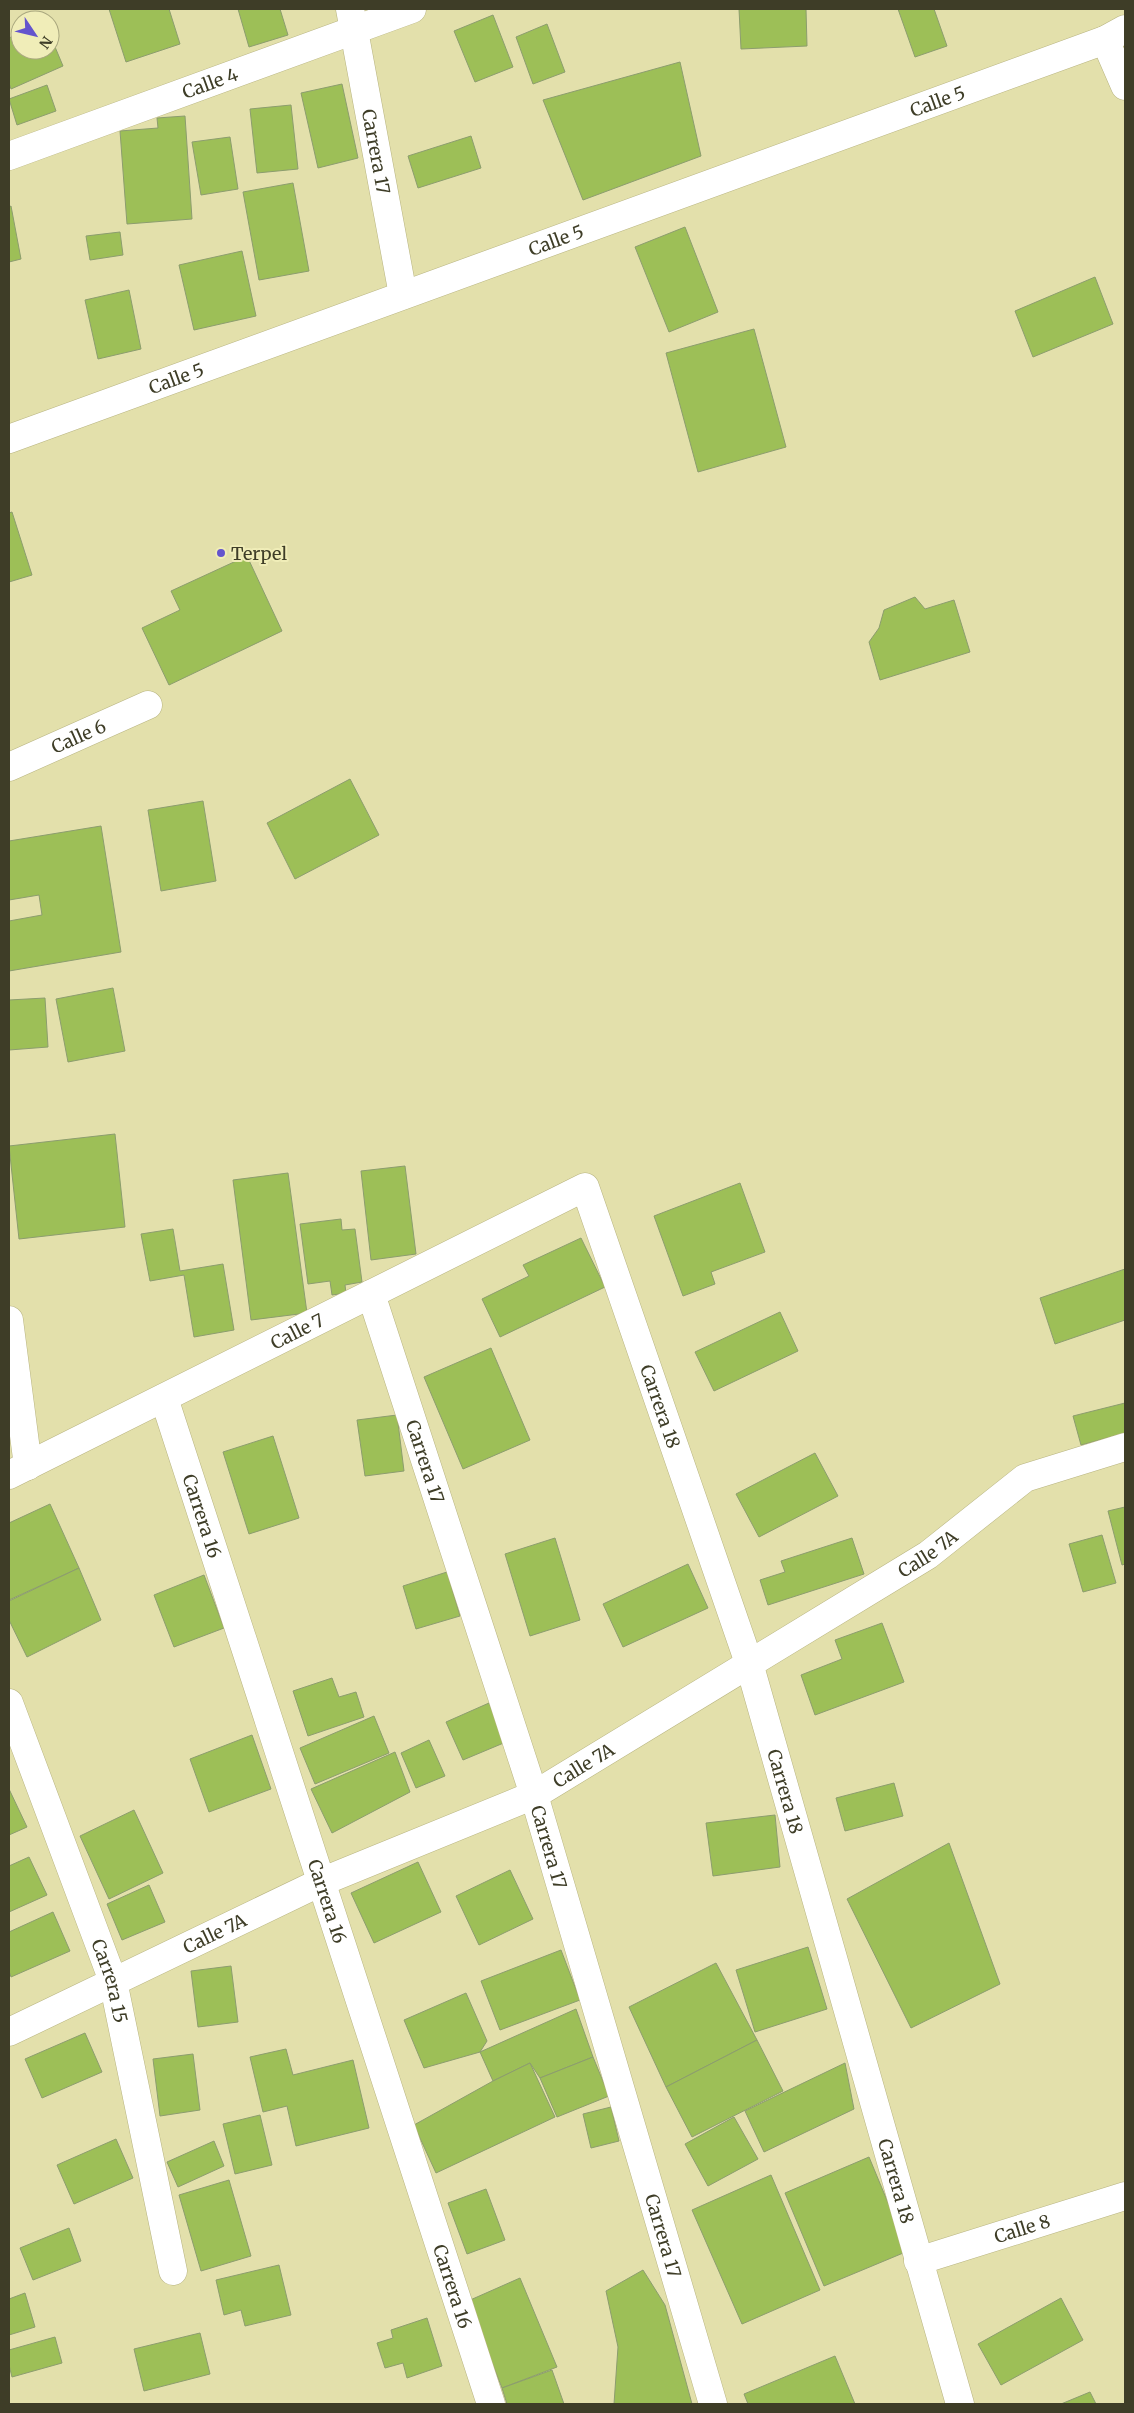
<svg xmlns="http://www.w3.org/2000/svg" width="1134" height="2413" font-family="Merriweather,serif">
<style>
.building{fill:#9dbf57;stroke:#8c9d6e}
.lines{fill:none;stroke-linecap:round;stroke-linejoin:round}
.street-casing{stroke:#b8b481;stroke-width:29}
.street{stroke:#fff;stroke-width:28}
.poi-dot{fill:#6454cd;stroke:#f0edb8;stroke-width:2}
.labels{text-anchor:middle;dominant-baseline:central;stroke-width:4;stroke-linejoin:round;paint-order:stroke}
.street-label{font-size:18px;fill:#3e3d27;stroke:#f0edb8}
.poi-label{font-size:18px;fill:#3e3d27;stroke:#f0edb8;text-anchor:start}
</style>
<rect width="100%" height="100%" fill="#e3e0ab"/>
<!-- building -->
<g class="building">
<polygon points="109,9 169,9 180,44 126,62"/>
<polygon points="238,9 280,9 288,35 249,47"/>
<polygon points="739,9 806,9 807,46 741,49"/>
<polygon points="898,9 934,9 947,46 915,57"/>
<polygon points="493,15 513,67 475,82 454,31"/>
<polygon points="547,24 565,72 533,84 516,37"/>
<polygon points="20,33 20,50 50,50 50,35 63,66 11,89 9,83 9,38"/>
<polygon points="680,62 701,156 583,200 543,100"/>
<polygon points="342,84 358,158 318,168 301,93"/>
<polygon points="47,85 56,111 17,125 9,99"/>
<polygon points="291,105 298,169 257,173 250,109"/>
<polygon points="185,116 192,219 127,224 120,131 158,128 157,118"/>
<polygon points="471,136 481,168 418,188 408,156"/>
<polygon points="230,137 238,189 201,195 192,142"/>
<polygon points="293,183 309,271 259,280 243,192"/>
<polygon points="11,206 21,259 9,262 9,207"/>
<polygon points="685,227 718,312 669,332 635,247"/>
<polygon points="120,232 123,255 90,260 86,236"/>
<polygon points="242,251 256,316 194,330 179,265"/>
<polygon points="1095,277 1113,324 1033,357 1015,311"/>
<polygon points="129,290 141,349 98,359 85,300"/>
<polygon points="754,329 786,447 698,472 666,353"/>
<polygon points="12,512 32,575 9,582 9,513"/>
<polygon points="247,556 282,631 169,685 142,628 180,610 171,591"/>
<polygon points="915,597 925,609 954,600 970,652 880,680 869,642 879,628 884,610"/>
<polygon points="350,779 379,835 295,879 267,823"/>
<polygon points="203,801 216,881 161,891 148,810"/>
<polygon points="101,826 121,952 9,971 9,921 42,915 39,895 9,900 9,841"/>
<polygon points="113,988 125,1051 68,1062 56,999"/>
<polygon points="45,998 48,1047 9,1050 9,1000"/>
<polygon points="115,1134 125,1227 19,1239 9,1146"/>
<polygon points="405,1166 416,1254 371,1260 361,1171"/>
<polygon points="288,1173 307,1313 251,1320 233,1180"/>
<polygon points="740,1183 765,1252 711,1272 715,1284 683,1296 654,1216"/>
<polygon points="341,1219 342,1230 355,1229 362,1282 345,1285 346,1293 332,1295 330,1281 308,1284 300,1224"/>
<polygon points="173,1229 180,1271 223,1264 234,1330 194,1337 184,1275 150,1281 141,1234"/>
<polygon points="581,1238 605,1287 500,1337 482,1299 529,1276 523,1265"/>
<polygon points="1125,1269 1125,1320 1055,1344 1040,1298"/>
<polygon points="780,1312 798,1351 714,1391 695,1352"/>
<polygon points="491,1348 530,1440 463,1469 424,1377"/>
<polygon points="1125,1403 1125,1433 1081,1445 1073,1416"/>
<polygon points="397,1415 404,1471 365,1476 357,1420"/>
<polygon points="273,1436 299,1518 249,1534 223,1452"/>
<polygon points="815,1453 838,1496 759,1537 736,1494"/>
<polygon points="50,1504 79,1568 9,1600 9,1523"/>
<polygon points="1125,1507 1125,1564 1122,1565 1108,1511"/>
<polygon points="1102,1535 1116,1583 1083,1592 1069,1544"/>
<polygon points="555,1538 580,1620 530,1636 505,1554"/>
<polygon points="852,1538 864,1574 768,1605 760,1580 785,1572 781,1561"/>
<polygon points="688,1564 708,1608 623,1647 603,1604"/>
<polygon points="79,1568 101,1620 27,1657 9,1620 9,1601"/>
<polygon points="447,1572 460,1616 416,1629 403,1586"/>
<polygon points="204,1575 224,1628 174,1647 154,1595"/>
<polygon points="882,1623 904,1682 815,1715 801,1675 842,1659 835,1640"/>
<polygon points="332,1678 339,1697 356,1692 364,1717 308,1736 293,1691"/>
<polygon points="489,1703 506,1742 463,1760 446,1722"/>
<polygon points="374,1716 389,1753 315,1784 300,1748"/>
<polygon points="252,1735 271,1789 209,1812 190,1759"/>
<polygon points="429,1740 445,1776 416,1788 401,1753"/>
<polygon points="395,1752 410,1792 332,1833 311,1789"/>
<polygon points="894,1783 903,1816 845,1831 836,1798"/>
<polygon points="9,1789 27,1827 9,1835"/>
<polygon points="134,1810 163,1873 109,1899 80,1836"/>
<polygon points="775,1815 780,1867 713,1876 706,1823"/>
<polygon points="949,1843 1000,1984 911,2028 847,1899"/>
<polygon points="29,1857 47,1895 9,1912 9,1866"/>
<polygon points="418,1862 441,1912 374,1943 351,1893"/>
<polygon points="510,1870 533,1919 479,1945 456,1896"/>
<polygon points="149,1885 165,1922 122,1940 107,1904"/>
<polygon points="53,1912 70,1951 11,1977 9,1971 9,1932"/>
<polygon points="808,1947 827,2009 755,2032 736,1970"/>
<polygon points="561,1950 580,2000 500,2030 481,1981"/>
<polygon points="716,1963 757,2040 666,2087 629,2007"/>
<polygon points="231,1966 238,2022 198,2027 191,1971"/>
<polygon points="466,1993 487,2041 480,2052 424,2068 404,2020"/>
<polygon points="576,2009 593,2057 540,2078 530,2063 493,2081 480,2052"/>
<polygon points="85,2033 102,2072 42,2098 25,2059"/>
<polygon points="757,2040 783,2091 692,2137 666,2087"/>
<polygon points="286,2049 293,2075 353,2060 369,2128 296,2146 287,2106 263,2112 250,2057"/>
<polygon points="193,2054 200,2110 160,2116 153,2059"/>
<polygon points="593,2057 609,2096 557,2117 540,2078"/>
<polygon points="530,2063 555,2117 436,2173 414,2125 493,2081"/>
<polygon points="845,2063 854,2109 764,2152 745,2111"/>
<polygon points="611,2107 619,2141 591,2148 583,2114"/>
<polygon points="260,2115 272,2165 235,2174 223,2124"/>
<polygon points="734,2117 758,2159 708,2186 685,2144"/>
<polygon points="116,2139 133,2178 74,2204 57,2165"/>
<polygon points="214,2141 224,2166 178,2187 167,2162"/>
<polygon points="869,2157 908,2251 824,2286 785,2193"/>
<polygon points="771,2175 820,2290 742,2324 692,2210"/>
<polygon points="229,2180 251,2256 201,2271 179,2195"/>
<polygon points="486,2189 505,2240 467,2254 448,2203"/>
<polygon points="69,2228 81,2261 33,2280 20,2248"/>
<polygon points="279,2265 291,2315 245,2326 241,2310 224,2315 216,2280"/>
<polygon points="643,2270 665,2305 692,2404 614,2404 618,2347 606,2291"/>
<polygon points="520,2278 557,2367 502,2388 468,2301"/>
<polygon points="25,2293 35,2327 9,2335 9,2299"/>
<polygon points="1061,2298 1083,2340 1001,2385 978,2344"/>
<polygon points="427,2318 442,2366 407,2378 403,2363 385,2368 377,2343 393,2338 391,2330"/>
<polygon points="200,2333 210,2374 144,2391 134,2349"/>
<polygon points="55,2337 62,2363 12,2377 9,2365 9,2350"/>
<polygon points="835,2356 855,2404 748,2404 744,2394"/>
<polygon points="552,2370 564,2404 507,2404 502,2388"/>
<polygon points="1090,2392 1096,2404 1061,2404"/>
</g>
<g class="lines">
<defs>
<g id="street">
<path id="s1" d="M350 9 403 295"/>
<polyline points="1105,40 1125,86"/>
<path id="s2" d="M9 156 412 9"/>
<path id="s3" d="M9 439 1105 40 1125 29"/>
<path id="s4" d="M9 767 148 705"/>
<path id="s5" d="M371 1294 534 1795 713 2404"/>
<polyline points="9,1320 28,1466"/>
<path id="s6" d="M164 1398 491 2404"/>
<path id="s7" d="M9 1475 585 1187 749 1663 960 2404"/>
<path id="s8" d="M9 1703 113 1981 173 2271"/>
<path id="s9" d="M9 2032 321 1882 534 1795 928 1555 1025 1478 1125 1447"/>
<path id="s10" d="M918 2261 1125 2196"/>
</g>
</defs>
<!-- street casing -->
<use href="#street" class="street-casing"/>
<!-- street -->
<use href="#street" class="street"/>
</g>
<!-- markers -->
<circle class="poi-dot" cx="221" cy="553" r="5"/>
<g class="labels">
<!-- street labels -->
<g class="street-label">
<text stroke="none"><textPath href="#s2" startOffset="214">Calle 4</textPath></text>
<text stroke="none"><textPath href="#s3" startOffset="988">Calle 5</textPath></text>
<text stroke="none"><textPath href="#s1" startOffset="145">Carrera 17</textPath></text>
<text stroke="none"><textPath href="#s3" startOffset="582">Calle 5</textPath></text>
<text stroke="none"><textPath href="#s3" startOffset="178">Calle 5</textPath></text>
<text stroke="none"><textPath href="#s4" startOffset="76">Calle 6</textPath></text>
<text stroke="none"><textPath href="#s7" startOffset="322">Calle 7</textPath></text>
<text stroke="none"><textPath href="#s7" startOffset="876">Carrera 18</textPath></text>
<text stroke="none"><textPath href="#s5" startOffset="176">Carrera 17</textPath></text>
<text stroke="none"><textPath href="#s6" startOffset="124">Carrera 16</textPath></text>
<text stroke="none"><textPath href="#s9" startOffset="1038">Calle 7A</textPath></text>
<text stroke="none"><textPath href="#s9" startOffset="634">Calle 7A</textPath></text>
<text stroke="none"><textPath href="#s7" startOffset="1281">Carrera 18</textPath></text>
<text stroke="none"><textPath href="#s5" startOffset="581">Carrera 17</textPath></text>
<text stroke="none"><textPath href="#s6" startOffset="529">Carrera 16</textPath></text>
<text stroke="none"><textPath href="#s9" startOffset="228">Calle 7A</textPath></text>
<text stroke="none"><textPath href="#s8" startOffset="296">Carrera 15</textPath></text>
<text stroke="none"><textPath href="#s7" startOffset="1686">Carrera 18</textPath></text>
<text stroke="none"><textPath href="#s10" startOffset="109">Calle 8</textPath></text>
<text stroke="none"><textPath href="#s5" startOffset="986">Carrera 17</textPath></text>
<text stroke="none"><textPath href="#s6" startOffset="934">Carrera 16</textPath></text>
</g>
<!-- poi labels -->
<g class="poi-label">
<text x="231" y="553">Terpel</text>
</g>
</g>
<!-- border -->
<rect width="1134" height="2413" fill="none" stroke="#3e3d27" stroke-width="20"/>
<!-- north arrow -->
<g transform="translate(35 35) rotate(125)"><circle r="24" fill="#f0edb8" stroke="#a9a77e"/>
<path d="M0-4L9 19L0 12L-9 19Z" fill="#6454cd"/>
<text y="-8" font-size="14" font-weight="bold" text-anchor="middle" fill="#3e3d27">N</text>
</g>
</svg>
